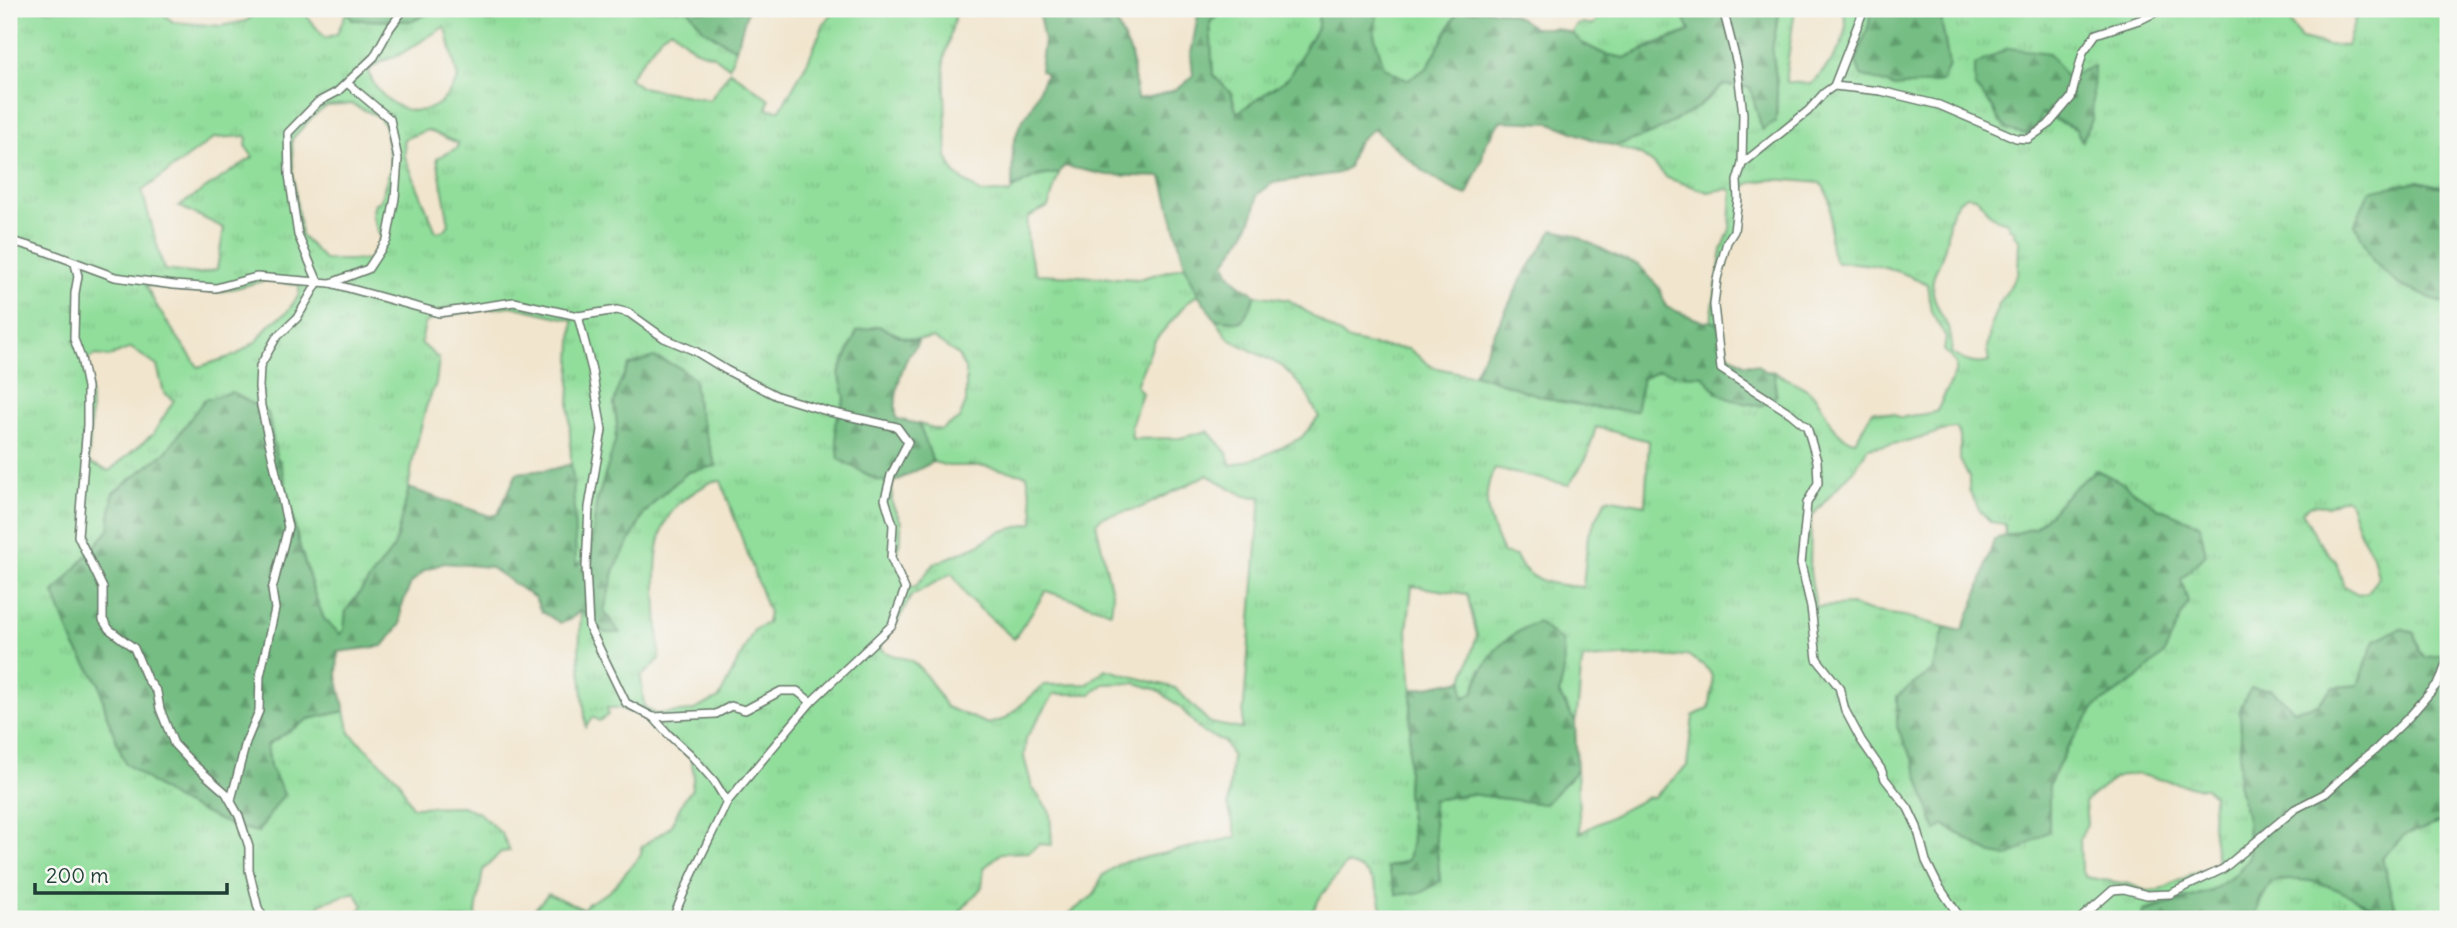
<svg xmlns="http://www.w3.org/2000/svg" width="2457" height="928" font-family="Delius,sans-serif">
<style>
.grass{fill:url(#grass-tufts);stroke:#588e68;stroke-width:2;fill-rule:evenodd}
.forest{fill:url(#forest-firs);stroke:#4a7d5c;stroke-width:2}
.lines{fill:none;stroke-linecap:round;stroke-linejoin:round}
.minor-casing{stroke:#68786a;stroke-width:10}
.minor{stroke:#fff;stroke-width:7}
</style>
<defs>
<pattern id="grass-tufts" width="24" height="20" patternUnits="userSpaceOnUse" patternTransform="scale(1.75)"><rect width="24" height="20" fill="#91de9b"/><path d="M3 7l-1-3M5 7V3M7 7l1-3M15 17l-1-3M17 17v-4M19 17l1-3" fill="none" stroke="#7dbf86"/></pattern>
<pattern id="forest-firs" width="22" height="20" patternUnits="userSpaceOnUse" patternTransform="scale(1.75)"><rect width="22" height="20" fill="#74bd83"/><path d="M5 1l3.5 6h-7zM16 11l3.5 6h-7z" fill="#5f9b6c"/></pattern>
</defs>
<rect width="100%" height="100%" fill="#f6f6f2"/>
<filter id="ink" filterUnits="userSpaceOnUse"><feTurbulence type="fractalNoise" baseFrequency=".0143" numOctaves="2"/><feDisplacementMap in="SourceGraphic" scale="14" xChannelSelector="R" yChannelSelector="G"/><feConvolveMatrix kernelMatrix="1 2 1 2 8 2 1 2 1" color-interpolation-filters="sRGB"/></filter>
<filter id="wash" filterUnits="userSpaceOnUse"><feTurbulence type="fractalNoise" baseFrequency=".00686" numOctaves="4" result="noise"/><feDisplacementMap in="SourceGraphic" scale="28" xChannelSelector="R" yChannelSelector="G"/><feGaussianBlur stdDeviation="1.57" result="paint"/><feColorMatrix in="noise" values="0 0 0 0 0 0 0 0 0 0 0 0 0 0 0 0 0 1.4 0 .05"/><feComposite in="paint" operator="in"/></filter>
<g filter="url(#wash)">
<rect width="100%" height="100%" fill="#f1e5cd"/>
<!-- grass -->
<g class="grass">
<path d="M9 9H158L173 22 221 26 246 21 261 9H301L325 38 337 34 347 11 352 20 413 21 436 9H458L489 21 536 9H688L704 30 736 49 729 67 714 56 694 49 671 29 662 35 629 78 641 87 710 100 730 71 769 99 767 109 780 110 808 61 823 26 835 9H957L944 60 947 157 955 174 981 193 999 192 1009 194C1017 179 1043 175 1059 173L1048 207 1028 217C1024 229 1030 263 1037 274L1139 279 1185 266 1198 294 1188 302 1155 340 1136 385 1142 393 1131 426 1132 439 1180 438 1208 431 1227 453 1230 463 1233 465 1263 456 1301 438 1319 417 1304 389 1282 366 1229 339 1215 319 1242 322 1256 295 1289 300 1349 340 1375 346 1409 349 1432 367 1470 375 1474 374 1556 401 1643 378 1659 370 1680 375 1704 376 1717 393 1776 396 1774 372C1785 378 1798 383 1808 390 1827 403 1828 436 1855 441 1862 431 1866 420 1873 411L1894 414 1901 418C1914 414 1925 416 1937 411L1956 371V364L1944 350 1946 338 1931 312 1927 284C1901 270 1867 261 1837 263 1820 240 1842 204 1820 183 1800 181 1756 174 1741 189 1743 195 1742 221 1740 228 1738 233 1732 240 1730 247 1722 272 1716 298 1718 324L1711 321 1722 250 1730 229 1732 190 1726 189 1708 192 1667 178 1657 167 1641 155 1615 146 1653 133 1697 108 1723 85 1751 87 1776 121 1777 85 1772 48 1780 9H1795L1786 73 1787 82 1811 84C1828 67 1858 34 1841 9H1871L1869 24 1856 62 1942 81 1949 65 1941 19 1929 9H2282L2301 39 2326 45 2347 46 2358 9H2441L2448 12V188L2418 181 2373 261 2399 285 2448 305V653L2425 659 2419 651 2415 633 2365 663 2358 686 2334 687 2318 704 2294 710 2271 689 2240 707 2241 736 2238 783 2247 819 2249 858 2236 874 2211 891 2143 911 2142 919H1387L1383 916C1380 891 1374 869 1346 864L1321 896 1308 919H1062L1094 895 1102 876 1120 863 1237 837 1228 806 1232 756 1224 741 1203 733 1180 707 1158 690 1136 683 1104 684 1091 694H1054L1026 738 1024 757 1032 787 1050 812 1052 845 1039 844 1029 852 1001 853 984 868 982 887 958 914 956 919H526L548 894 583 909 587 904 610 891 641 855V847L670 827 684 799 691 791 694 775 691 759 647 718 619 708H607L608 715 599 721 593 717 586 727 579 654 581 610 605 633 619 632 604 611 615 568 644 514 658 498 688 472 716 466 697 407 694 379 614 403 617 424 615 442 596 505 591 552 575 567 569 407 573 320 511 306 439 316 425 323 421 343 439 359 436 383 426 407 413 459 406 504 394 548 346 611 344 630 340 635 324 619 313 590 297 537 280 461 276 457 268 413 204 400 166 452 113 493 109 530 54 593 74 645 99 683 107 716 125 763 176 800 284 795 270 766 267 745 309 719 345 711 350 733 398 779 412 807 462 806 478 812 502 834 510 851 501 852 483 870 475 919H352L363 906 355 892 322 903 308 919H9ZM444 27 447 32 458 79C453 88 446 99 437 105 407 122 378 98 368 71L382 61 399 55ZM2094 67 2081 140 2076 129 2041 113 2038 125 1998 119 1993 107ZM351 104 378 116 385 126 391 166 380 201 375 203 372 215 381 241 373 257 368 260H325L301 235 293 176 292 139 312 117 327 106ZM427 130 458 143 457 148 437 158 449 224 445 230 436 232 405 157 404 139ZM247 136 246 147 253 157 179 206 224 228 217 269 199 274 164 270 142 191 214 138ZM1966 196C1984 195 1982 211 1995 218 1999 220 2003 220 2007 222L2009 227 2015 231 2013 234 2019 239 2018 273 1998 306 1991 324 1987 349 1989 362C1975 366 1964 361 1951 353 1955 323 1937 318 1933 292 1930 275 1940 265 1944 250 1948 238 1947 223 1952 212 1955 204 1960 200 1966 196ZM267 280 299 285V295L287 312 269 325 258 340 236 355 198 367C180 339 159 315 146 285L186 292H220ZM879 326C898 336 911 342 933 338L958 355 966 371V402L959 419 940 430 919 424 933 462 948 466H984L1027 475 1034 512 1033 523 999 532 978 545 934 564 915 587 910 586 899 567 896 554 901 537V522L892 504V483L835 424 845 398ZM131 348 157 366 164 393 174 400 153 434 109 471 88 462C91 428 93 395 86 360L96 355 109 357ZM1596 427 1649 441 1645 505 1607 498 1588 535 1583 587C1556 585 1528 584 1516 556L1503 553C1491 527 1478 495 1495 469L1569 485 1587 457ZM1951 428H1957L1960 437V460L1969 477V490L1980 511 1991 522 2005 524V536L2035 528 2053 511 2071 490 2096 470 2121 482 2158 508 2200 525 2180 579 2137 679 2096 706 2067 748 2049 785V831L1992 854 1944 825 1937 830 1913 760 1897 727V696L1932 671 1945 627 1904 616 1869 611 1852 605 1816 607 1810 572 1811 517 1856 467 1868 448 1911 441ZM1207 475 1245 496 1261 497 1242 729 1210 723 1175 688 1105 669 1088 684 1044 685 1005 719 988 724 946 707C940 696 921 664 909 660 898 656 889 656 879 648L898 621 911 596 952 573 968 598 1014 639 1046 591 1111 612 1113 597 1096 523 1102 517 1140 508ZM713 481H721L769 613 767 623 754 630 719 698 692 711 655 714 644 706 641 677 659 660C660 618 645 544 673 510 682 499 700 488 713 481ZM2345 498 2349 501 2360 533 2373 555 2378 577 2368 592 2358 594 2344 586 2336 562 2318 541 2302 511 2312 505 2328 506ZM1412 586 1467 594 1477 635 1463 680V698L1473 693 1481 669 1564 670 1559 694 1575 722C1581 701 1578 680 1583 659L1661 655 1671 658 1687 655C1717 672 1715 675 1709 708L1693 716 1687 766 1654 797 1646 798 1580 833 1577 770 1545 804 1470 794 1432 800 1440 880 1387 867 1408 860 1412 840 1407 792 1412 690 1407 631ZM2136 774 2198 788H2206L2213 795 2212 827 2217 863 2209 870 2196 872 2161 890 2147 891 2128 884 2085 877 2081 870 2080 839 2087 824 2085 803C2087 799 2113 779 2118 777 2123 774 2131 775 2136 774Z"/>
<polygon points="1226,9 1319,9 1318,26 1288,78 1237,113 1231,93 1213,76 1210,22"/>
<polygon points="1378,9 1459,9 1427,68 1407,80 1384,67 1374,34"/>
<polygon points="1599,9 1681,9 1690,31 1656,43 1625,58 1604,54 1582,43 1572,33 1576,25 1583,23 1593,25 1599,17"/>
<polygon points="2448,820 2448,919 2402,919 2391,895 2382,858 2404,835"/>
<polygon points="2294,878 2329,884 2372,907 2376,919 2254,919 2260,902 2271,882"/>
</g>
<!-- forest -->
<g class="forest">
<polygon points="348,9 436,9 413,21 352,20"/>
<polygon points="458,9 536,9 489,21"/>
<polygon points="688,9 748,9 736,49 704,30"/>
<path d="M1042 9H1130L1114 17 1131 54 1137 99C1158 95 1180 93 1193 75L1191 54 1199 9H1226L1210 22 1213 75 1231 93 1237 113 1288 78 1318 26 1319 9H1378L1374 34 1384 67 1407 80 1427 68 1459 9C1488 9 1512 7 1533 28H1555L1572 33 1582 43 1604 54 1625 58 1690 31 1681 9H1780L1772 48 1777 85 1776 121 1762 130 1750 87 1723 85 1697 108 1653 133 1615 146 1591 139 1551 123 1500 121 1484 147 1482 159 1467 195C1435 186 1400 151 1374 129 1357 139 1353 149 1348 167L1339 173 1273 183 1257 195C1257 217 1238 246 1225 262 1229 279 1242 286 1256 295L1242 322 1215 319 1198 294 1185 266 1162 177 1107 175 1064 166 1059 173 1038 176 1012 189 1013 145 1020 124 1030 110 1046 74 1040 70 1044 41 1039 13Z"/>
<polygon points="1871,9 1929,9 1941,19 1949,65 1942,82 1895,87 1861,75 1856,62 1869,24"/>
<polygon points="2008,48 2049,53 2066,77 2094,66 2092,120 2082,141 2076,129 2042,113 2038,125 2029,135 2008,130 1998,119 1993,107 1975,87 1975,65"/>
<polygon points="2418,181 2448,188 2448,305 2399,285 2373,261 2355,224 2369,191"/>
<path d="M1553 230 1572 234 1624 260 1639 265 1660 289 1666 307 1704 322 1711 321 1718 324 1728 353 1744 364 1757 365 1765 371 1774 372 1776 396 1761 406C1732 401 1722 401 1704 376L1680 375 1659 370 1643 378 1636 411 1604 409 1556 401 1474 374 1521 280Z"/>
<path d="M879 326 902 337 918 341C916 348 913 349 909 355 900 370 892 402 897 419L919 424 933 462 892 483 877 480 839 459 835 424 845 398 839 373 857 331Z"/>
<polygon points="654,357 679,367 694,379 697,407 716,466 688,472 658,498 644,514 615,568 604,611 620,633 605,633 581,610 569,620 560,623 541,611 535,598 490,567 444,563 425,570 411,583 401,608 401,624 383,646 338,652 337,676 345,711 309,719 267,745 270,766 284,794 258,832 230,825 176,800 125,763 107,716 99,683 74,645 54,593 109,530 113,493 166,452 204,400 232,392 268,413 276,457 280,461 297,537 313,590 324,619 340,634 344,630 346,611 394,547 409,488 490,516 498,514 517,473 554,469 571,464 573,478 576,566 591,552 596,505 615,442 617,424 614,403 619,385 629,365"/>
<polygon points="2096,470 2121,482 2158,508 2200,525 2206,555 2181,579 2188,602 2164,654 2137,679 2096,706 2067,748 2049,785 2049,831 2008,857 1992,854 1944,825 1936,831 1913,760 1897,727 1897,696 1932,671 1945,627 1962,631 1978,593 1994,539 2035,528 2053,511 2071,490"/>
<path d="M1537 622 1563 642 1564 670 1559 694 1575 722 1577 770 1545 804 1470 794 1432 800 1440 881 1423 892 1397 895 1387 867 1401 864 1408 860 1412 840 1407 792 1412 690 1463 680V698L1473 693C1485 657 1500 638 1537 622Z"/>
<path d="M2401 628 2415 633 2419 651 2425 658 2448 653V820L2404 835 2382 858 2391 895 2402 919H2376L2372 907C2334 887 2316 875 2271 882L2260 902 2254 919H2142L2143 912 2211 891 2236 874 2249 858 2247 819 2238 783 2241 736 2240 707 2251 688 2271 689 2294 710 2318 704 2334 687 2358 685 2375 640Z"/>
</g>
</g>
<g filter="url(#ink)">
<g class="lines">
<defs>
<g id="minor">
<polyline points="1723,9 1737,64 1743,114 1742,164"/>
<polyline points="1834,86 1864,9"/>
<polyline points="9,240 42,250 115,277 174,285 216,288 256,277 330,283 439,313 514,302 578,316 617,310 629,313 664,338 695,351 726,370 777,396 830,412 897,427 908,442 891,475 885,499 893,525 891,558 905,589 892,625 811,702 727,802"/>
<polyline points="75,264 78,276 75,293 74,339 81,358 87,387 87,425 78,536 103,588 103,620 109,629 134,648 147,679 157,692 160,709 174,744 192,763 226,793 239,816 249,847 249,870 258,908 264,919"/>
<polyline points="331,283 368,269 387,240 395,198 398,159 390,119 347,83"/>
<path d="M578 316 592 370 602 430 589 507 586 567 589 627 626 703 653 717 669 735 690 754 714 781 727 802C709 841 688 879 673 919"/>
<polyline points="653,717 716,714 731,706 745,710 781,691 797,691 811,702"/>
<polyline points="231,800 246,742 259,711 260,676 275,609 272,590 288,527 261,406 259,387 260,366 276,338 297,318 318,282 298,235 289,175 288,133 318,102 337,92 374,57 390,28 404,9"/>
<polyline points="1961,919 1938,885 1926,861 1917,827 1908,808 1885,779 1881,769 1861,740 1845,710 1839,687 1817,659 1811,607 1801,564 1807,503 1818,483 1817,461 1807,427 1790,413 1721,369 1714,305 1717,279 1727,242 1734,231 1738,199 1737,181 1742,164 1808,111 1824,93 1834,86 1881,91 1939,105 2016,138 2028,139 2048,125 2071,98 2083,52 2096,34 2142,19 2162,9"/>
<polyline points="2080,919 2113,890 2124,889 2147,895 2170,894 2223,869 2295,809 2326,793 2357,764 2375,750 2410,716 2440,681 2448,658"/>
</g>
</defs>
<!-- minor casing -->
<use href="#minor" class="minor-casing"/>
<!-- minor -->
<use href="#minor" class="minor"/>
</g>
</g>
<!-- margin -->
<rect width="2457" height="928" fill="none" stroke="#f6f6f2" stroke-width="35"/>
<!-- scale -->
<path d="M35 883v10h192v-10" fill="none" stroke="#1f3d34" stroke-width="3.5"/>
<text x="46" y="883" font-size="21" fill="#1f3d34" stroke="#f6f6f2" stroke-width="5" paint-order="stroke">200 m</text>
</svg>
